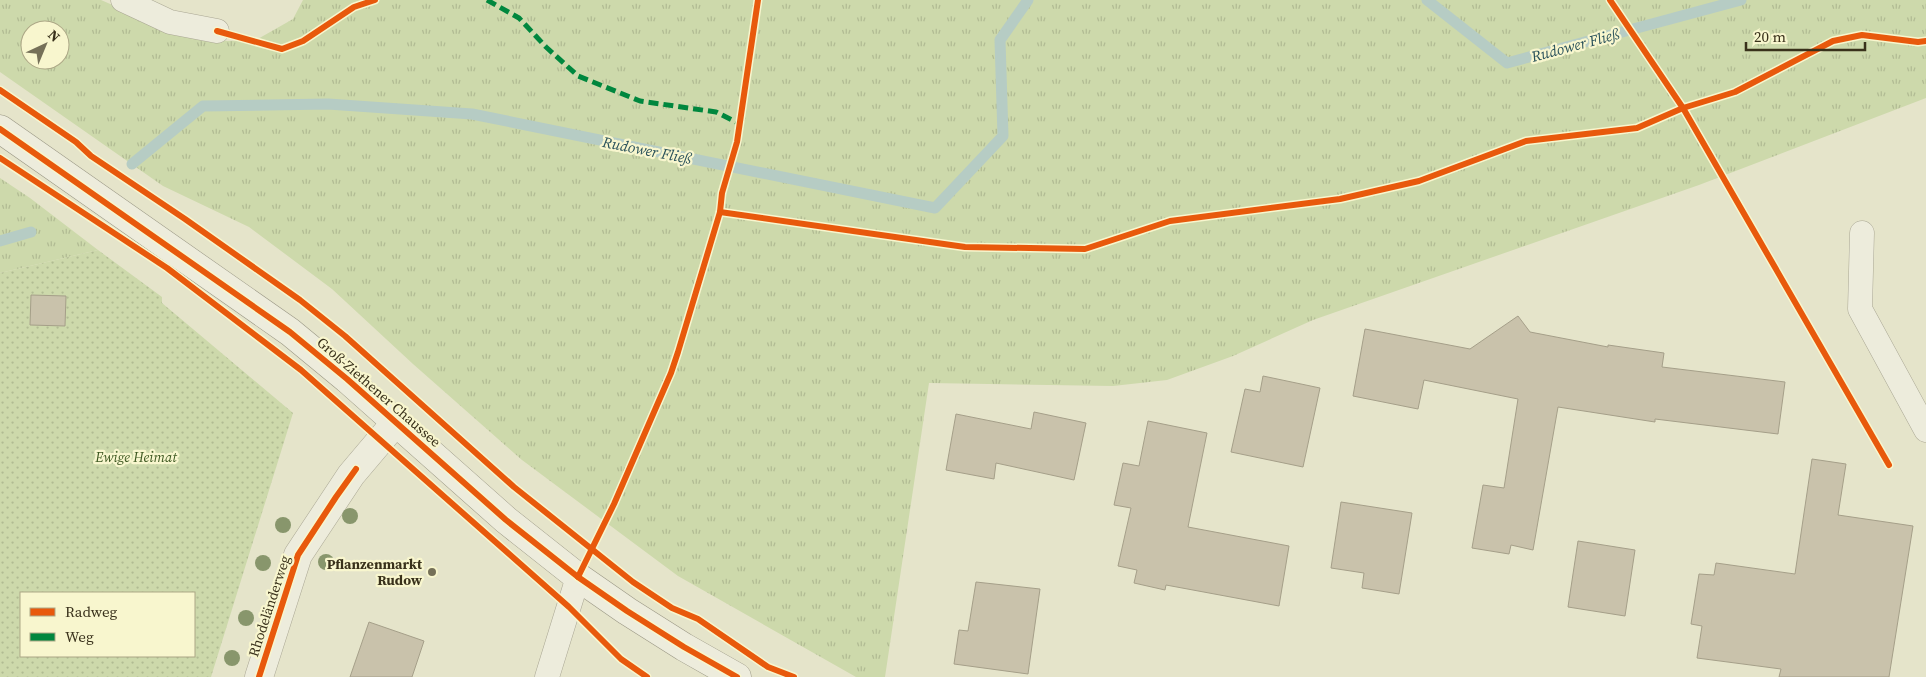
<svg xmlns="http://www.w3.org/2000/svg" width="1926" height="677" font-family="'Source Serif 4',serif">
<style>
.park{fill:url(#park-tufts);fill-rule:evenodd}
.garden{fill:url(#garden-dots);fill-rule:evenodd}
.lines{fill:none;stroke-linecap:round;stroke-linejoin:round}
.stream{stroke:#b6ccc4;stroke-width:11}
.building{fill:#c9c2ab;stroke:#a59f89}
.lane-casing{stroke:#aaa794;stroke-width:25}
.street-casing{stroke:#aaa794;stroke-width:29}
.secondary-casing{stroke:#999684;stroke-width:29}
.lane{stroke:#edecdc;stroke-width:24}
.street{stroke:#edecdc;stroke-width:28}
.secondary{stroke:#edecdc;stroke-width:28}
.quiet{stroke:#00873e;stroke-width:5;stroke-dasharray:10 5;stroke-linecap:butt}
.cycleway-casing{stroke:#f8f6ce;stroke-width:9}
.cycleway{stroke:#e8590c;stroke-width:6}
.tree{fill:#88966c}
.poi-dot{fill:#757058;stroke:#f8f6ce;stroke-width:2}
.labels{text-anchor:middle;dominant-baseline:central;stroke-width:4.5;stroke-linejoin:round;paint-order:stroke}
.street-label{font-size:14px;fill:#39311b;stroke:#f8f6ce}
.park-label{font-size:14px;font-style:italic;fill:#3c5720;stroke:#f8f6ce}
.poi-label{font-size:14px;font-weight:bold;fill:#39311b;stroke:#f8f6ce;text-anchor:end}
.water-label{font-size:15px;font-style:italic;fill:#29515a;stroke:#f8f6ce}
</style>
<defs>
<pattern id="park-tufts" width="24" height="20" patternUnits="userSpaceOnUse" patternTransform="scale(1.25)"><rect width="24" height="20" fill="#cdd9ab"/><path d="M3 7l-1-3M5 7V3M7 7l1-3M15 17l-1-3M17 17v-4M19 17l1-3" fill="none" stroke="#b1bb93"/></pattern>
<pattern id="garden-dots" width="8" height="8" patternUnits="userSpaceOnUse" patternTransform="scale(1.25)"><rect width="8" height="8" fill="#cdd9ab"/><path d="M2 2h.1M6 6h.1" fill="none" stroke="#b1bb93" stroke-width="1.8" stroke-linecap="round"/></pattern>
</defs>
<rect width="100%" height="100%" fill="#e5e4ca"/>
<!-- park -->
<g class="park">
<path d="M0 0H101L168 29 227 41 256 40 293 19 303 0H1926V98L1699 185 1313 320 1233 356 1167 380 1113 386 929 383 885 677H856L678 576 522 460 413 364 332 289 249 227 163 186 0 72ZM30 30H60V60H30Z"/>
<polygon points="0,178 30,198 98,250 0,273"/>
</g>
<!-- garden -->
<path class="garden" d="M98 250 162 297V303L293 413 211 677H0V273ZM21 593H194V656H21Z"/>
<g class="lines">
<!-- stream -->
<g class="stream">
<polyline points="1427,0 1507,63 1741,0"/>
<polyline points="132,164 203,106 328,104 472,114 935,208 1003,136 1000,40 1028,0"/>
<polyline points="0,241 31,232"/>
</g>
</g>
<!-- building -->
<g class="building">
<polygon points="31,295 66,296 65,326 30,325"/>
<polygon points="1518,316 1530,332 1608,347 1608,345 1664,353 1662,367 1785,382 1778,434 1655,419 1655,422 1558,407 1533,550 1511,545 1509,554 1472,548 1483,485 1504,488 1518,399 1424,380 1418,409 1353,396 1365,329 1470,349"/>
<polygon points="1263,376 1320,388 1303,467 1231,452 1245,389 1260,392"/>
<polygon points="1034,412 1086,423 1074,480 996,463 994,479 946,470 956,414 1031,429"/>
<polygon points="1148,421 1207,433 1188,527 1289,546 1279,606 1166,585 1165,590 1134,583 1137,570 1118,566 1131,508 1114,505 1123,463 1139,466"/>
<polygon points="1812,459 1846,464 1838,515 1913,526 1889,677 1779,677 1781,669 1697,658 1702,626 1691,624 1699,574 1714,575 1716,563 1795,574"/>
<polygon points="1341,502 1412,513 1399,594 1362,588 1364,573 1331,568"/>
<polygon points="1578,541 1635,550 1625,616 1568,607"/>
<polygon points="976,582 1040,589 1028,674 954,664 959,630 968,631"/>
<polygon points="369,622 424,641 412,677 350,677"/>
</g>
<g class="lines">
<defs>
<g id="lane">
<polyline points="123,0 170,22 217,31"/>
<polyline points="1862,233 1860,309 1926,430"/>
<polyline points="547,677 578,577"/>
</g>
<polyline id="street" points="259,677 298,555 351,475 395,423"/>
<polyline id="secondary" points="0,129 290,332 347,379 506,520 578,577 627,611 684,647 737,677"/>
</defs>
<!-- lane casing -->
<use href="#lane" class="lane-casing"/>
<!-- street casing -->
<use href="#street" class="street-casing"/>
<!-- secondary casing -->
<use href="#secondary" class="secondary-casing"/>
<!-- lane -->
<use href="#lane" class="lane"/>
<!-- street -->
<use href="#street" class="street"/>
<!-- secondary -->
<use href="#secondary" class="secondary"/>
<!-- quiet -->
<polyline class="quiet" points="487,0 519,18 546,47 578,76 640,101 716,112 740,124"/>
<defs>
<g id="cycleway">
<polyline points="1610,0 1683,108 1889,465"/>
<polyline points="217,31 282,49 303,41 354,7 375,0"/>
<polyline points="0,90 76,142 91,156 185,219 300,300 345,336 514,487 633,582 672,608 698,619 768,667 794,677"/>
<polyline points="0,129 290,332 347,379 506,520 578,577 627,611 684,647 737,677"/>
<polyline points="0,158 167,268 301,370 569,607 621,659 647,677"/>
<polyline points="720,212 965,247 1085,249 1170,221 1340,199 1419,181 1526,141 1637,128 1683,108 1735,92 1833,41 1862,35 1918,42 1926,41"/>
<polyline points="578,577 614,504 671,373 678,352 720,212 722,193 737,142 758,0"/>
<polyline points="259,677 298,555 336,497 356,469"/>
</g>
</defs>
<!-- cycleway casing -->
<use href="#cycleway" class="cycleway-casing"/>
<!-- cycleway -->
<use href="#cycleway" class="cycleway"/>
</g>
<!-- trees -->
<g class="tree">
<circle cx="350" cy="516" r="8"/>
<circle cx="283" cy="525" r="8"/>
<circle cx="326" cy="562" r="8"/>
<circle cx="263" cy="563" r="8"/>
<circle cx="246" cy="618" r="8"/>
<circle cx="232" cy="658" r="8"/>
</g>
<!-- markers -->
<circle class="poi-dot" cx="432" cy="572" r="5"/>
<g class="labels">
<!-- street labels -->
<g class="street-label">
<text transform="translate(379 392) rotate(41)">Groß-Ziethener Chaussee</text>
<text transform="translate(269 606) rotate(-72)">Rhodeländerweg</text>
</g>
<!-- park labels -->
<g class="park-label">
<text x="136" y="457">Ewige Heimat</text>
</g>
<!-- poi labels -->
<g class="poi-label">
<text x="422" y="564">Pflanzenmarkt<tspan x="422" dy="16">Rudow</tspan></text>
</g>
<!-- water labels -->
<g class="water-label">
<text transform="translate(1575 45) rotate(-15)">Rudower Fließ</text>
<text transform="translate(647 150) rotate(11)">Rudower Fließ</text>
</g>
</g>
<!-- legend -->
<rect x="20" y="592" width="175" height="65" fill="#f8f6ce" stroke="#aca786"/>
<rect x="30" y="608" width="25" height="8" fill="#e8590c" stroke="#aca786"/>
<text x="65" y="617" font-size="15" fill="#39311b">Radweg</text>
<rect x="30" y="633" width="25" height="8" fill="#00873e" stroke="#aca786"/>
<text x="65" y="642" font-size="15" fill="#39311b">Weg</text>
<!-- north arrow -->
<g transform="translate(45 45) rotate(44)"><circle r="24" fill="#f8f6ce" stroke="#aca786"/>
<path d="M0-4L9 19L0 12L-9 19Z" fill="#757058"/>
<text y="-8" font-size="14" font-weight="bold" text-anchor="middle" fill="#39311b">N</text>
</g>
<!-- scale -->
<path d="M1746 42v8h119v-8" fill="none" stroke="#39311b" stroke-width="2.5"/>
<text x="1754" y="42" font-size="15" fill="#39311b" stroke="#f8f6ce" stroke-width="4" paint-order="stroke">20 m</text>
</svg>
